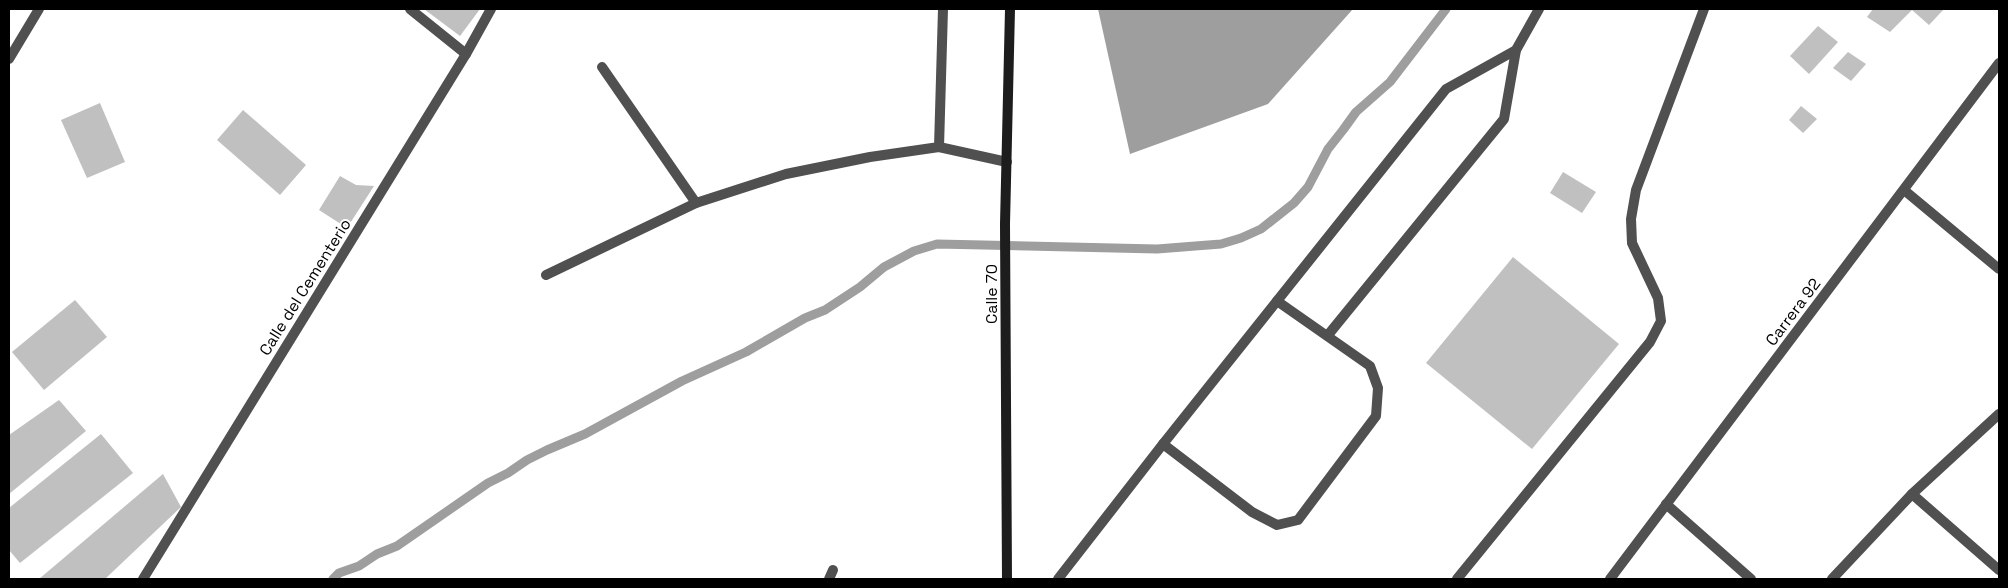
<svg xmlns="http://www.w3.org/2000/svg" width="2008" height="588" font-family="'Space Grotesk',sans-serif">
<style>
.water{fill:#9e9e9e}
.lines{fill:none;stroke-linecap:round;stroke-linejoin:round}
.stream{stroke:#9e9e9e;stroke-width:9}
.building{fill:#c0c0c0}
.lane{stroke:#505050;stroke-width:10}
.street{stroke:#505050;stroke-width:10}
.secondary{stroke:#1d1d1d;stroke-width:10}
.labels{text-anchor:middle;dominant-baseline:central;stroke-width:4;stroke-linejoin:round;paint-order:stroke}
.street-label{font-size:16px;fill:#000;stroke:#fff}
</style>
<rect width="100%" height="100%" fill="#fff"/>
<!-- water -->
<polygon class="water" points="1098,9 1353,9 1268,104 1130,154"/>
<g class="lines">
<!-- stream -->
<polyline class="stream" points="333,579 339,573 359,566 377,554 397,546 488,483 508,473 527,460 547,450 585,434 682,381 746,352 805,318 825,310 860,287 884,267 914,251 937,244 1157,249 1221,244 1241,238 1261,229 1294,203 1308,187 1328,149 1343,130 1356,112 1390,82 1446,9"/>
</g>
<!-- building -->
<g class="building">
<polygon points="424,9 480,9 460,36"/>
<polygon points="1873,9 1944,9 1929,25 1912,10 1890,32 1867,17"/>
<polygon points="1818,26 1838,42 1809,74 1790,56"/>
<polygon points="1848,52 1866,64 1851,81 1833,68"/>
<polygon points="100,103 125,162 87,178 61,120"/>
<polygon points="1801,106 1817,119 1803,133 1789,120"/>
<polygon points="243,110 306,165 280,195 217,140"/>
<polygon points="1563,172 1596,192 1582,213 1550,193"/>
<polygon points="340,176 356,185 374,186 347,228 319,210"/>
<polygon points="1513,257 1619,344 1532,449 1426,363"/>
<polygon points="75,300 107,337 44,390 12,352"/>
<polygon points="59,400 86,431 9,494 9,435"/>
<polygon points="101,434 133,473 20,563 9,550 9,508"/>
<polygon points="163,474 181,507 105,579 39,579"/>
</g>
<g class="lines">
<!-- lane -->
<g class="lane">
<polyline points="602,67 696,203"/>
<polyline points="939,147 1007,162"/>
<polyline points="546,275 696,203 786,174 870,157 939,147 943,9"/>
<polyline points="1328,335 1504,119 1516,50"/>
<polyline points="1163,444 1252,512 1277,525 1298,520 1376,416 1378,388 1370,366 1277,301"/>
<polyline points="829,579 833,570"/>
<polyline points="1058,579 1163,444 1446,89 1516,50 1539,9"/>
<polyline points="1457,579 1650,342 1661,321 1658,298 1632,243 1631,219 1636,190 1704,9"/>
</g>
<!-- street -->
<g class="street">
<polyline points="410,9 466,54"/>
<polyline points="9,59 39,9"/>
<polyline points="1904,190 1999,269"/>
<polyline points="1912,494 1999,570"/>
<polyline points="1666,504 1751,579"/>
<polyline points="143,579 466,54 491,9"/>
<polyline points="1610,579 1999,63"/>
<polyline points="1832,579 1912,494 1999,414"/>
</g>
<!-- secondary -->
<polyline class="secondary" points="1007,579 1005,224 1010,9"/>
</g>
<g class="labels">
<!-- street labels -->
<g class="street-label">
<text transform="translate(305 287) rotate(-58)">Calle del Cementerio</text>
<text transform="translate(991 294) rotate(-90)">Calle 70</text>
<text transform="translate(1793 312) rotate(-53)">Carrera 92</text>
</g>
</g>
<!-- border -->
<rect width="2008" height="588" fill="none" stroke="#000000" stroke-width="20"/>
</svg>
